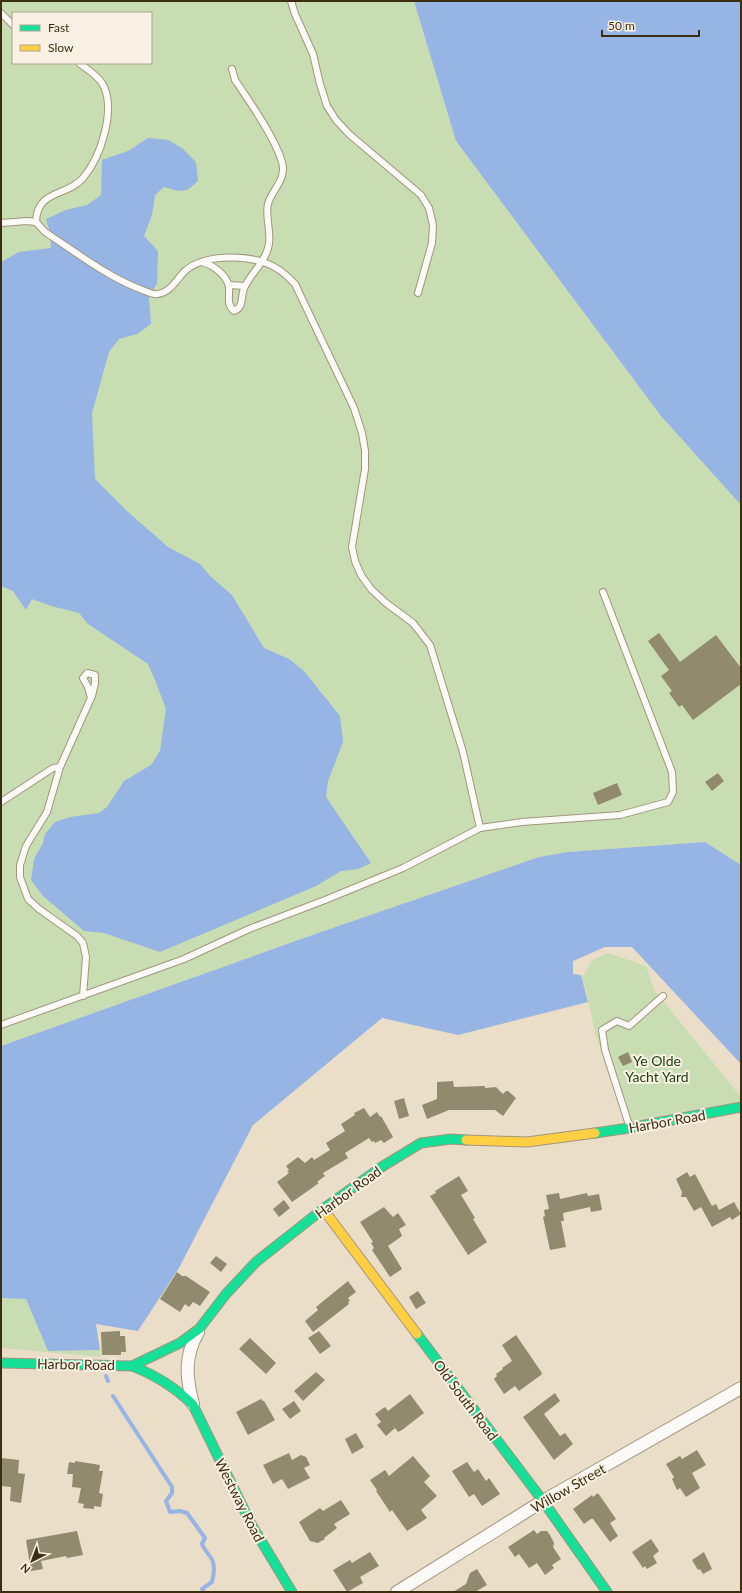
<svg xmlns="http://www.w3.org/2000/svg" width="742" height="1593" font-family="Lato,sans-serif">
<style>
.green{fill:#c8ddb1;fill-rule:evenodd}
.water{fill:#96b4e4}
.lines{fill:none;stroke-linecap:round;stroke-linejoin:round}
.stream{stroke:#96b4e4;stroke-width:4}
.building{fill:#928a6d}
.lane-casing{stroke:#a2957e;stroke-width:8}
.street-casing{stroke:#a2957e;stroke-width:14}
.fast-casing{stroke:#a2957e;stroke-width:11}
.slow-casing{stroke:#a2957e;stroke-width:11}
.lane{stroke:#fcfaf7;stroke-width:6}
.street{stroke:#fcfaf7;stroke-width:12}
.fast{stroke:#16e098;stroke-width:9}
.slow{stroke:#ffcf43;stroke-width:9}
.labels{text-anchor:middle;dominant-baseline:central;stroke-width:4;stroke-linejoin:round;paint-order:stroke}
.park-label{font-size:14px;fill:#163f08;stroke:#f9f1e3}
.street-label{font-size:14px;fill:#3d2d11;stroke:#f9f1e3}
</style>
<rect width="100%" height="100%" fill="#ebdec8"/>
<!-- green -->
<g class="green">
<path d="M1 1H414L456 141 661 416 741 505V865L705 842 568 852 539 857 321 932 1 1046ZM13 13H151V63H13Z"/>
<polygon points="608,953 646,966 654,990 741,1097 741,1101 626,1123 595,1033 587,994 582,978 592,960"/>
<polygon points="1,1298 26,1299 48,1351 100,1350 101,1357 1,1348"/>
</g>
<!-- water -->
<g class="water">
<polygon points="414,1 741,1 741,505 661,416 456,141"/>
<path d="M148 138 168 140 182 148 196 162 198 181C185 194 181 192 164 187L155 195 152 215 144 236 158 251 157 283 149 298 151 324 137 334 119 339 109 352 92 413 95 479 127 511 168 547 200 564 211 577 232 595 264 648 289 659 304 671 340 716 343 742 328 781 326 797 371 863 358 869 341 871 316 886 160 952 104 933 84 931 43 896 31 880 34 859 43 843 45 834 55 822 70 817 99 813 107 807 124 781 151 765 160 751 166 709 155 680 148 664 88 624 79 613 51 606 32 599 26 610 13 591 1 586V262L19 252 51 248 50 233 46 219 66 210 87 205 101 195 102 160 128 151Z"/>
<polygon points="705,842 741,865 741,1064 632,947 605,947 573,961 573,974 581,975 588,1002 458,1035 382,1018 253,1125 179,1268 138,1331 96,1324 100,1350 48,1351 26,1299 1,1298 1,1046 321,932 539,857 568,852"/>
</g>
<g class="lines">
<!-- stream -->
<g class="stream">
<polyline points="106,1376 108,1381"/>
<path d="M113 1396 172 1487V1493L166 1501 170 1512 180 1511 187 1513 205 1538 202 1544C204 1549 206 1551 209 1555 216 1563 214 1573 212 1582L202 1589 204 1592"/>
</g>
</g>
<!-- building -->
<g class="building">
<polygon points="659,633 680,662 716,635 741,668 741,684 693,720 682,705 679,707 669,693 672,691 661,676 669,670 648,641"/>
<polygon points="718,773 724,781 712,791 705,782"/>
<polygon points="617,783 622,795 598,805 593,793"/>
<polygon points="628,1052 632,1062 623,1066 618,1057"/>
<polygon points="453,1081 454,1087 485,1086 485,1088 496,1087 503,1094 506,1091 508,1091 516,1098 503,1116 495,1110 449,1110 427,1119 422,1105 437,1099 437,1082"/>
<polygon points="404,1098 409,1116 399,1119 394,1101"/>
<polygon points="364,1108 370,1117 377,1112 380,1117 381,1116 393,1137 384,1143 381,1140 375,1143 374,1141 372,1142 369,1138 345,1153 348,1158 323,1173 325,1176 317,1182 319,1183 292,1202 277,1182 289,1173 287,1171 289,1170 286,1166 298,1157 305,1163 312,1157 314,1160 330,1150 326,1143 345,1131 341,1124 355,1115 354,1113"/>
<polygon points="687,1172 690,1177 695,1174 712,1206 716,1204 719,1210 734,1202 741,1214 732,1220 730,1217 712,1227 701,1207 694,1211 686,1197 681,1197 682,1192 676,1179"/>
<polygon points="459,1176 468,1191 461,1195 475,1218 473,1219 487,1242 468,1255 430,1196 436,1193 435,1191"/>
<polygon points="559,1193 560,1199 587,1193 588,1196 599,1194 602,1210 591,1212 590,1207 563,1213 564,1221 561,1221 566,1247 550,1250 543,1217 545,1216 544,1210 549,1209 546,1195"/>
<polygon points="284,1200 290,1208 279,1217 273,1209"/>
<polygon points="384,1207 393,1217 398,1213 406,1225 399,1229 402,1236 388,1246 402,1269 390,1277 372,1250 374,1248 371,1243 373,1242 360,1222"/>
<polygon points="216,1256 227,1264 221,1272 210,1263"/>
<polygon points="177,1272 182,1276 186,1276 210,1292 200,1306 193,1302 189,1307 185,1304 180,1312 160,1299"/>
<polygon points="348,1281 356,1292 348,1298 350,1301 348,1302 349,1304 313,1332 305,1321 318,1310 316,1307"/>
<polygon points="418,1291 426,1303 416,1309 409,1297"/>
<polygon points="120,1331 120,1336 125,1336 126,1352 121,1352 121,1355 102,1355 101,1332"/>
<polygon points="319,1331 331,1346 320,1354 308,1338"/>
<polygon points="516,1335 542,1373 541,1375 519,1391 515,1386 504,1394 494,1379 497,1376 496,1374 503,1369 502,1368 512,1361 502,1345"/>
<polygon points="250,1338 276,1363 266,1374 239,1349"/>
<polygon points="316,1372 325,1380 303,1401 294,1391"/>
<polygon points="555,1393 560,1401 544,1414 560,1436 565,1433 573,1444 554,1460 523,1417"/>
<polygon points="410,1394 424,1413 402,1430 398,1432 395,1428 386,1436 377,1425 381,1422 375,1414 385,1407 388,1411"/>
<polygon points="261,1399 263,1401 264,1401 275,1420 248,1435 236,1412"/>
<polygon points="294,1401 301,1411 290,1419 282,1409"/>
<polygon points="356,1433 364,1447 352,1454 345,1439"/>
<polygon points="697,1450 706,1465 692,1473 700,1488 686,1497 680,1488 677,1490 672,1479 674,1477 666,1464 680,1456 682,1459"/>
<polygon points="289,1453 292,1460 301,1455 306,1457 310,1465 304,1468 310,1478 288,1489 282,1479 273,1484 263,1465"/>
<polygon points="413,1456 430,1476 424,1482 437,1496 421,1510 427,1518 407,1531 392,1510 390,1512 376,1491 377,1490 370,1480 385,1470 389,1476"/>
<polygon points="1,1458 19,1460 18,1473 25,1474 21,1503 10,1501 11,1487 1,1486"/>
<polygon points="75,1461 100,1465 99,1471 103,1471 99,1493 103,1494 101,1507 94,1506 94,1509 83,1508 84,1504 78,1503 81,1488 72,1487 73,1474 67,1474 69,1462 75,1463"/>
<polygon points="467,1462 474,1472 478,1469 486,1481 489,1478 500,1494 482,1506 474,1494 469,1497 452,1471"/>
<polygon points="598,1493 616,1519 610,1523 618,1536 610,1542 593,1519 591,1519 584,1524 573,1509 592,1495 593,1497"/>
<polygon points="341,1500 350,1514 334,1524 337,1528 324,1538 325,1539 318,1543 310,1541 299,1522 320,1508 323,1511"/>
<polygon points="534,1530 537,1534 541,1531 547,1531 550,1535 554,1543 553,1547 561,1559 552,1565 554,1568 545,1575 537,1563 529,1568 519,1554 515,1557 508,1547"/>
<polygon points="77,1531 83,1555 67,1558 66,1556 41,1561 43,1569 31,1571 26,1540"/>
<polygon points="651,1539 659,1551 653,1556 657,1563 647,1569 645,1566 643,1568 632,1552"/>
<polygon points="370,1552 379,1566 360,1577 363,1583 347,1592 333,1570 350,1560 352,1563"/>
<polygon points="704,1552 712,1569 703,1574 700,1569 698,1570 692,1560"/>
<polygon points="477,1569 487,1585 475,1592 453,1592 466,1584 470,1573"/>
</g>
<g class="lines">
<defs>
<g id="lane">
<polyline points="291,1 295,14 313,54 320,84 327,106 336,120 349,134 421,195 429,208 433,225 432,243 418,293"/>
<polyline points="1,13 13,25"/>
<path d="M36 222C37 189 67 197 83 178 101 157 117 108 102 83 97 75 87 69 79 63"/>
<path d="M1 223 27 221 36 222 45 232C77 253 109 278 145 291 148 292 153 295 157 294 171 293 177 278 186 270 204 255 242 255 263 262 276 266 286 274 295 284L354 408 362 433 365 451V469L352 547 355 561 361 575 371 589 386 603 413 623 430 645 463 752 480 828"/>
<path d="M202 262C213 265 227 275 229 287 230 296 226 304 234 311 245 307 240 295 245 286 253 271 266 261 269 244 271 231 265 215 268 204 272 189 287 180 282 162 275 138 250 102 235 80L232 69"/>
<polyline points="229,285 245,286"/>
<polyline points="1,802 53,768 60,767"/>
<polyline points="83,996 86,957 83,943 77,936 39,909 28,899 20,877 20,865 26,846 47,812 60,767 91,698 88,687 83,678 87,673 95,675 95,683 92,696"/>
<polyline points="1,1025 184,959 249,929 325,900 403,868 480,828 522,822 620,815 668,802 673,792 672,772 603,592"/>
<polyline points="629,1125 605,1050 602,1030 617,1021 629,1026 663,996"/>
</g>
<g id="street">
<path d="M193 1404C186 1377 184 1357 198 1332"/>
<polyline points="397,1592 543,1501 741,1388"/>
</g>
<g id="fast">
<polyline points="595,1133 629,1128 741,1107"/>
<polyline points="417,1334 543,1501 607,1592"/>
<polyline points="1,1363 132,1366 180,1343 199,1329 226,1294 256,1262 323,1209 383,1166 421,1143 451,1139 466,1140"/>
<path d="M132 1366C155 1375 175 1387 193 1405L251 1524 292 1592"/>
</g>
<g id="slow">
<polyline points="466,1140 527,1142 595,1133"/>
<polyline points="323,1209 417,1334"/>
</g>
</defs>
<!-- lane casing -->
<use href="#lane" class="lane-casing"/>
<!-- street casing -->
<use href="#street" class="street-casing"/>
<!-- fast casing -->
<use href="#fast" class="fast-casing"/>
<!-- slow casing -->
<use href="#slow" class="slow-casing"/>
<!-- lane -->
<use href="#lane" class="lane"/>
<!-- street -->
<use href="#street" class="street"/>
<!-- fast -->
<use href="#fast" class="fast"/>
<!-- slow -->
<use href="#slow" class="slow"/>
</g>
<g class="labels">
<!-- park labels -->
<g class="park-label">
<text x="657" y="1060">Ye Olde<tspan x="657" dy="16">Yacht Yard</tspan></text>
</g>
<!-- street labels -->
<g class="street-label">
<text transform="translate(667 1121) rotate(-10)">Harbor Road</text>
<text transform="translate(348 1192) rotate(-36)">Harbor Road</text>
<text transform="translate(76 1364) rotate(1)">Harbor Road</text>
<text transform="translate(466 1400) rotate(53)">Old South Road</text>
<text transform="translate(568 1488) rotate(-30)">Willow Street</text>
<text transform="translate(240 1500) rotate(63)">Westway Road</text>
</g>
</g>
<!-- border -->
<rect width="742" height="1593" fill="none" stroke="#3d2d11" stroke-width="4"/>
<!-- legend -->
<rect x="12" y="12" width="140" height="52" fill="#f9f1e3" stroke="#aea38f"/>
<rect x="20" y="25" width="20" height="6" fill="#16e098" stroke="#aea38f"/>
<text x="48" y="32" font-size="12" fill="#3d2d11">Fast</text>
<rect x="20" y="45" width="20" height="6" fill="#ffcf43" stroke="#aea38f"/>
<text x="48" y="52" font-size="12" fill="#3d2d11">Slow</text>
<!-- north arrow -->
<g transform="translate(32 1561) rotate(222)" stroke="#f9f1e3" stroke-width="3" paint-order="stroke">
<path d="M0-3L7 15L0 10L-7 15Z" fill="#3d2d11"/>
<text y="-6" font-size="11" font-weight="bold" text-anchor="middle" fill="#3d2d11">N</text>
</g>
<!-- scale -->
<path d="M602 30v6h97v-6" fill="none" stroke="#3d2d11" stroke-width="2"/>
<text x="608" y="30" font-size="12" fill="#3d2d11" stroke="#f9f1e3" stroke-width="3" paint-order="stroke">50 m</text>
</svg>
